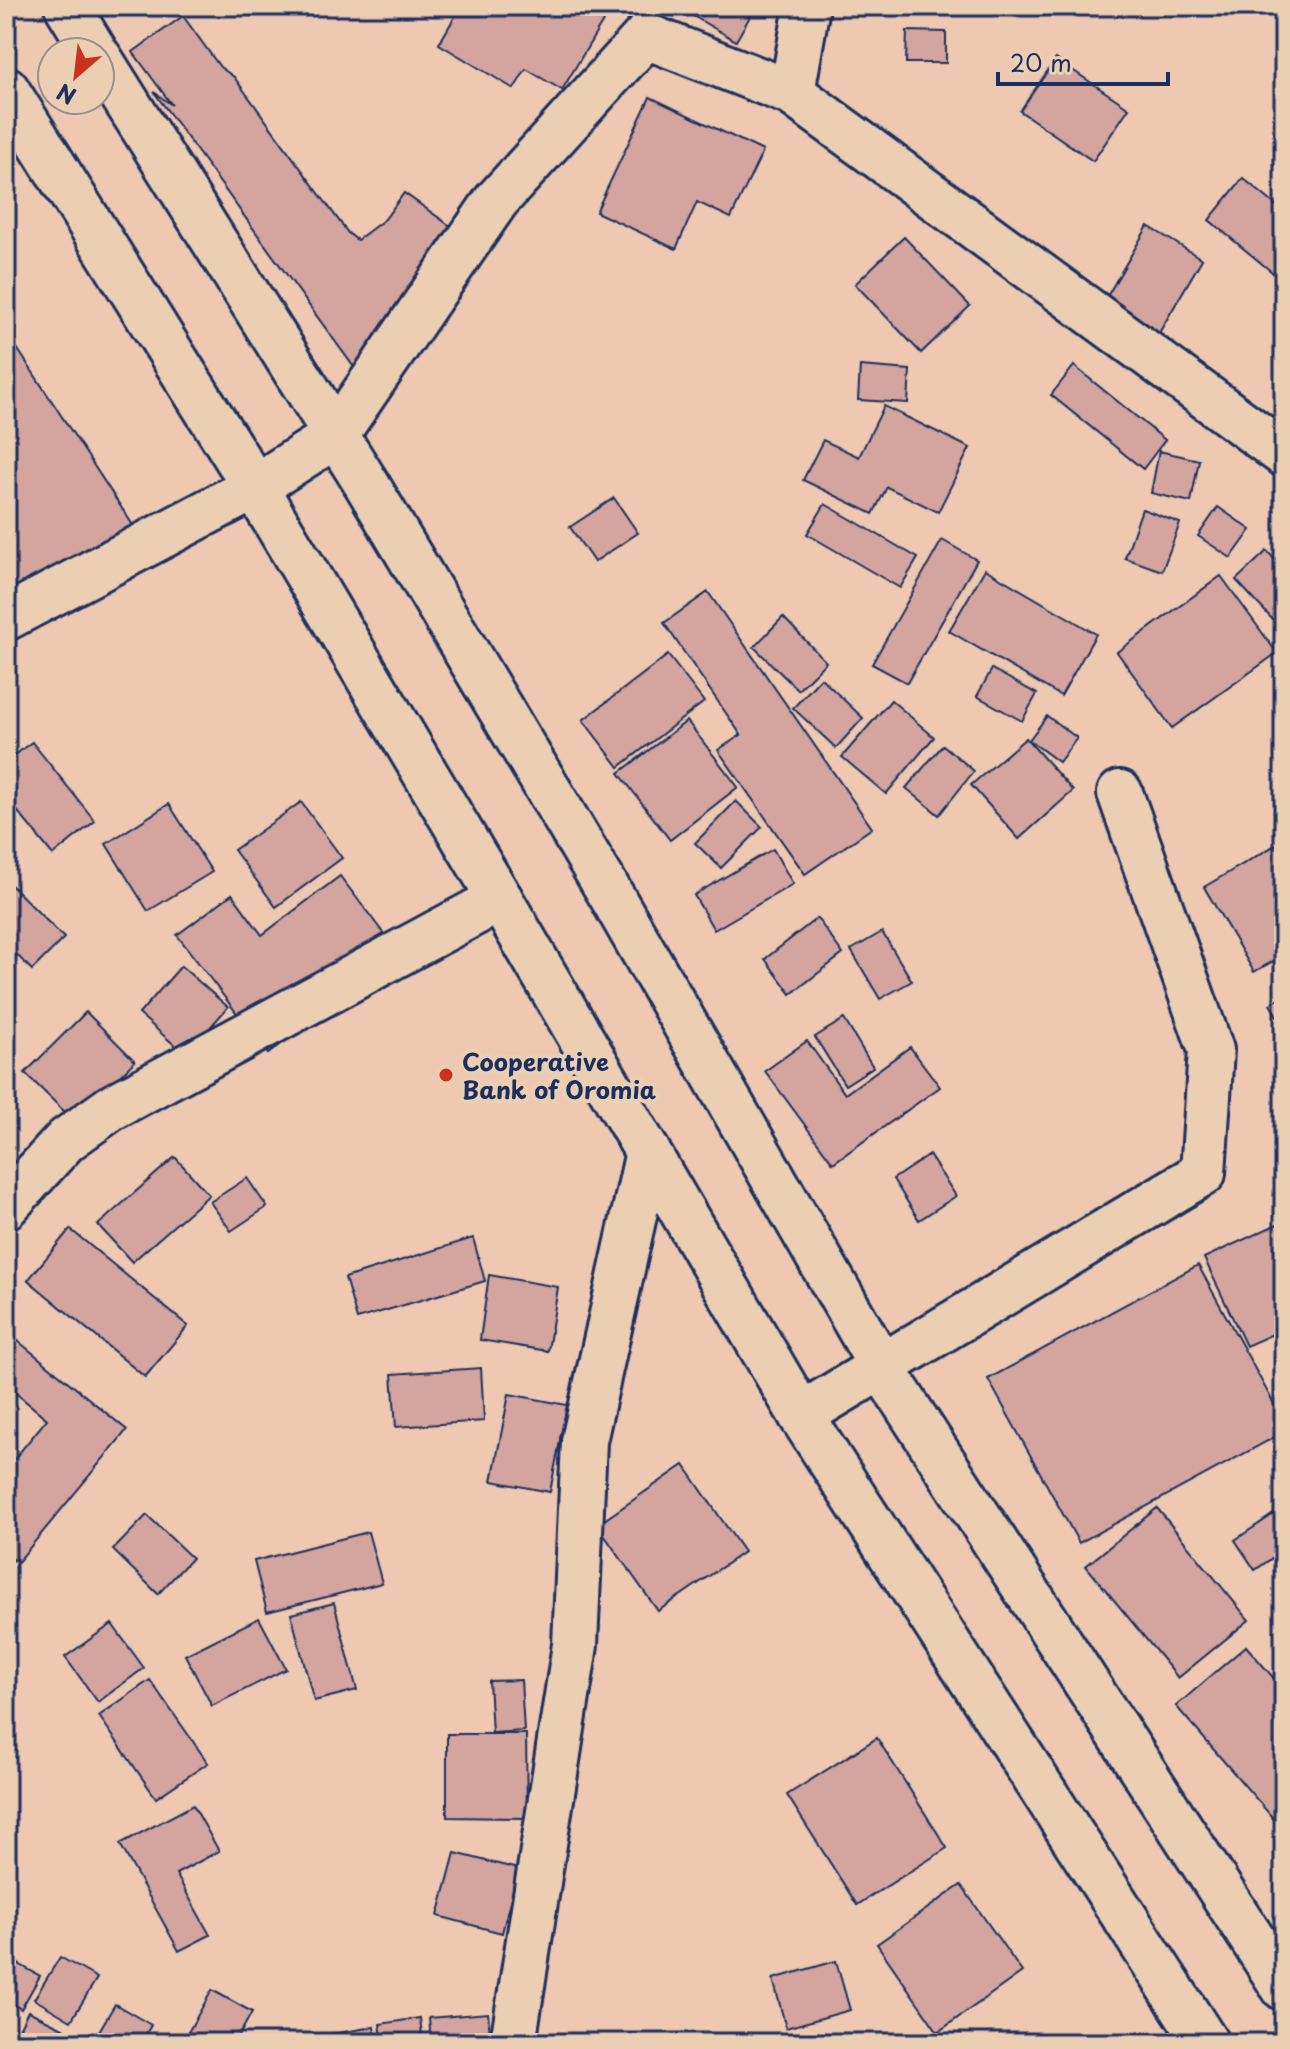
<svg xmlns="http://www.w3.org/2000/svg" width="1290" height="2049" font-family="'Playpen Sans',sans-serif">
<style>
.building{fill:#d3a59e;stroke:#1b2f5e;stroke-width:2}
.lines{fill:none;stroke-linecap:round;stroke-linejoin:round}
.minor-casing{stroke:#1b2f5e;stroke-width:50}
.trunk-casing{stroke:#1b2f5e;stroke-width:50}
.minor{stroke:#eccfb3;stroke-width:44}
.trunk{stroke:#eccfb3;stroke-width:44}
.poi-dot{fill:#c8321e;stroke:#eccfb3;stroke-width:3}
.labels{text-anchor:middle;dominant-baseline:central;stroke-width:8;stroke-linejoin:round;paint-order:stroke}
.poi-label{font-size:24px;font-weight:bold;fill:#1b2f5e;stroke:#eccfb3;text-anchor:start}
</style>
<rect width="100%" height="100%" fill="#eec8b0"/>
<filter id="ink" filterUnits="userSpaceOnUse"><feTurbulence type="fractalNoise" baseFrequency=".0125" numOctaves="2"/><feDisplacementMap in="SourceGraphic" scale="16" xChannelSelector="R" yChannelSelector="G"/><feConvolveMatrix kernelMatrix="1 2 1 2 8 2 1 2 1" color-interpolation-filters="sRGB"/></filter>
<g filter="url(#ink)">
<!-- building -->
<g class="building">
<polygon points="461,6 612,6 562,90 526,69 514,89 439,44"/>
<polygon points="676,6 756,6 736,41"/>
<polygon points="183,16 220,67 234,77 348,233 357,240 385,219 404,193 456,230 356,370 154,92 172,105 133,52"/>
<polygon points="907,31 946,32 946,63 906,63"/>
<polygon points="1056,59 1129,108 1093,161 1020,111"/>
<polygon points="650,97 763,151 731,218 697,202 676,249 596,212"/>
<polygon points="1243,178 1284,212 1284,282 1209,220"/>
<polygon points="1148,226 1202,259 1156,338 1102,305"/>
<polygon points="904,237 970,306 921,353 855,284"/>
<polygon points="17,348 138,533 6,619 6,515 12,511 6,502 6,355"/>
<polygon points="860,366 910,370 908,403 858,400"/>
<polygon points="1074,366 1165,440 1143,469 1051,395"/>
<polygon points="884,406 970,448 938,512 887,487 873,514 803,480 823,440 859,457"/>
<polygon points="1159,451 1199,460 1191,502 1151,493"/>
<polygon points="614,498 638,533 594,562 570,527"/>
<polygon points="825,504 918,558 900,588 807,534"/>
<polygon points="1218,507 1251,530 1231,558 1198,536"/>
<polygon points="1142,509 1180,523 1162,571 1125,558"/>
<polygon points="942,540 977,560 907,683 872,664"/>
<polygon points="1267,551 1284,569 1284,632 1236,580"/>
<polygon points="985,569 1096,634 1061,696 949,631"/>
<polygon points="1221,576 1277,653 1172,728 1117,652"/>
<polygon points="708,592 872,828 805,874 718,750 741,735 664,623"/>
<polygon points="783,617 826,662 798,690 754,647"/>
<polygon points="668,655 704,702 619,767 583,720"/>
<polygon points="992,669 1037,694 1022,721 977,696"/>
<polygon points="821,678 863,718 836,748 793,708"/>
<polygon points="891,700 934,737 886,794 842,757"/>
<polygon points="1047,716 1077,738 1059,762 1029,740"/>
<polygon points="687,721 738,787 670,840 619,773"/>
<polygon points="1026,738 1073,791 1019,839 971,785"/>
<polygon points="32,742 95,821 53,855 6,797 6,762"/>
<polygon points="943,745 974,771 939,815 906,788"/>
<polygon points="736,801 762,827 721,868 695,843"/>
<polygon points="301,802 342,858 276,907 234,850"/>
<polygon points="169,804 212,872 148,911 106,844"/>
<polygon points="1284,840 1284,955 1254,972 1204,887"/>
<polygon points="773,849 793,884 714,930 694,895"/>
<polygon points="340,876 400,955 268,1054 177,935 232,894 262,935"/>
<polygon points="6,880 64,938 32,970 6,944"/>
<polygon points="817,918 843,954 791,994 765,959"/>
<polygon points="882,932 912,981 880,999 851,950"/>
<polygon points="181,966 228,1007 186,1055 139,1014"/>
<polygon points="1284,996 1284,1028 1270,1004"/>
<polygon points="86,1012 135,1061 74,1121 25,1073"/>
<polygon points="844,1019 873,1067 845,1085 815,1037"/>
<polygon points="807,1041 845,1094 910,1047 940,1087 833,1163 765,1071"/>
<polygon points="929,1155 956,1196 919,1220 893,1179"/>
<polygon points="175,1157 209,1195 132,1262 98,1225"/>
<polygon points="247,1178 267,1207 231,1231 210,1202"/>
<polygon points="1284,1221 1284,1329 1246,1346 1204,1258"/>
<polygon points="70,1229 188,1326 145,1377 28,1280"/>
<polygon points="473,1238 485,1281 357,1319 345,1278"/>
<polygon points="1198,1265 1284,1422 1284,1432 1079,1543 988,1379"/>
<polygon points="489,1275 558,1287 548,1351 480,1340"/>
<polygon points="7,1332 127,1430 18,1562 14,1559 6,1569 6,1469 47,1419 6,1385"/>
<polygon points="481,1368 484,1421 396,1427 392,1374"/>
<polygon points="509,1394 567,1405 550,1492 492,1481"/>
<polygon points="684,1465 744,1552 658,1611 597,1525"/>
<polygon points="1284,1507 1284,1550 1255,1570 1235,1540"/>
<polygon points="1157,1508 1249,1620 1178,1678 1086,1566"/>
<polygon points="147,1515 192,1558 158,1594 113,1550"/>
<polygon points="368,1532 382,1583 267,1612 254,1561"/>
<polygon points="334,1603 357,1690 314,1701 291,1614"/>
<polygon points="259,1618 286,1669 212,1706 185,1655"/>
<polygon points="112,1624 144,1668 98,1702 65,1657"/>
<polygon points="1246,1646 1284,1690 1284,1831 1176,1706"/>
<polygon points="150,1680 208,1763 156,1798 99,1716"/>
<polygon points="521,1680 524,1731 492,1733 489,1681"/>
<polygon points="447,1734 526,1734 527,1818 447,1817"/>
<polygon points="877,1738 947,1848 857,1905 787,1795"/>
<polygon points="193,1805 219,1851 176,1874 210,1935 179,1951 120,1844"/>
<polygon points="455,1853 518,1869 502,1933 438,1916"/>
<polygon points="961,1885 1022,1972 938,2032 877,1944"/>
<polygon points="6,1957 40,1976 21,2009 6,2000"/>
<polygon points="60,1957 97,1978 71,2021 34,1999"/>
<polygon points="836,1961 850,2010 786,2028 773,1979"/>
<polygon points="212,1990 252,2012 235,2043 182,2043"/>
<polygon points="115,2004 151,2025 141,2043 92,2043"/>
<polygon points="28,2011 71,2032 65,2043 12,2043"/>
<polygon points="488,2013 491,2043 431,2043 429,2018"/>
<polygon points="420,2018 423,2043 383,2043 380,2024"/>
<polygon points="374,2027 376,2043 326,2043 325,2035"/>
</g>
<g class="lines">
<defs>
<g id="minor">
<polyline points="792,93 807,6"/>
<polyline points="6,618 255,487 335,436 496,201 646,36 792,93 1284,454"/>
<polyline points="6,1206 66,1140 111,1108 500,899"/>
<polyline points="801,1415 1203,1173 1211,1050 1120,793"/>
<polyline points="513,2043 575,1645 584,1441 648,1152"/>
</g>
<g id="trunk">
<polyline points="67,6 95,52"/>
<polyline points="100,59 366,483 611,895 881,1366 1284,1988"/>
<polyline points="6,89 255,487 500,899 801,1415 1206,2043"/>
</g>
</defs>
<!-- minor casing -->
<use href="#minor" class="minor-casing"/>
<!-- trunk casing -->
<use href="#trunk" class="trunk-casing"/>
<!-- minor -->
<use href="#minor" class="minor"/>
<!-- trunk -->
<use href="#trunk" class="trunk"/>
</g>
</g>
<!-- markers -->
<circle class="poi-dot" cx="446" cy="1075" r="8"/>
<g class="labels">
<!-- poi labels -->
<g class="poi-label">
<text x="462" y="1061">Cooperative<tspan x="462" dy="28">Bank of Oromia</tspan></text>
</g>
</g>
<!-- margin -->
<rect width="1290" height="2049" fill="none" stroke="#eccfb3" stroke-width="32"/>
<rect x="16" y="16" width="1258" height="2017" fill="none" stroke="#1b2f5e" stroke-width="3" filter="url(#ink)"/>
<!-- north arrow -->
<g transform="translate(76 76) rotate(208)"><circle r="38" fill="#eccfb3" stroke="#988f91" stroke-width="2"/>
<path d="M0-6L14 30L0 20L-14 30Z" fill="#c8321e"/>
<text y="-12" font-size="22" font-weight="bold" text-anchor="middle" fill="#1b2f5e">N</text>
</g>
<!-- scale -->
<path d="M998 72v12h170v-12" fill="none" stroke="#1b2f5e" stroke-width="4"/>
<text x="1010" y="72" font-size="24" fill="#1b2f5e" stroke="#eccfb3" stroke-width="6" paint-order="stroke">20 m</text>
</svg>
